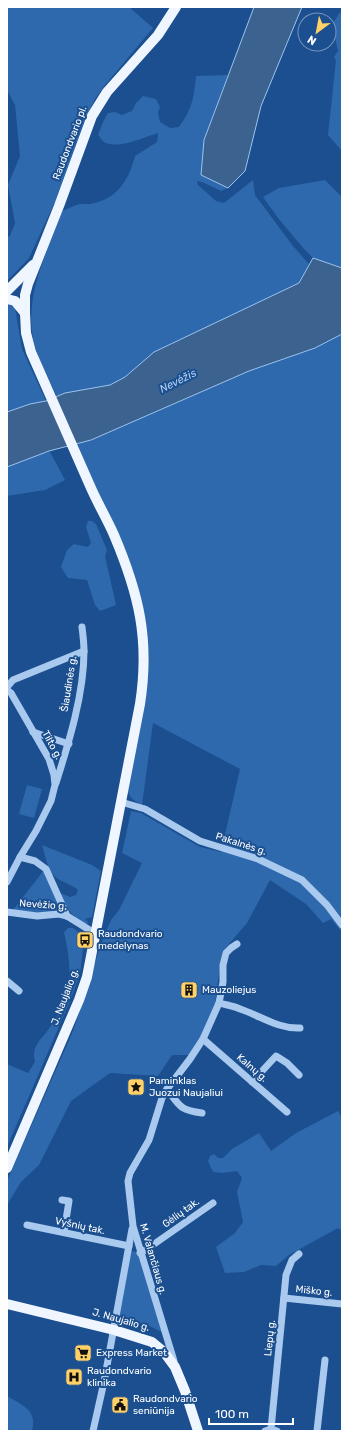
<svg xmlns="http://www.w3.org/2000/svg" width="349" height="1438" font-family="Rubik,sans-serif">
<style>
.green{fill:#2e69ad}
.water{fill:#3c6290;stroke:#9cc4f0}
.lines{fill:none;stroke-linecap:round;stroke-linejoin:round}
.minor{stroke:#a9c9ee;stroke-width:7}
.major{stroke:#f0f6ff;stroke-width:10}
.labels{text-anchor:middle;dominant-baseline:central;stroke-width:4;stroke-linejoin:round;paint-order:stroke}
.street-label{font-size:10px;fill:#fff;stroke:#1b4f8f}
.poi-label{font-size:10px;fill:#fff;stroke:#1b4f8f;text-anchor:start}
.water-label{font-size:11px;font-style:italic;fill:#b5d3f5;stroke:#1b4f8f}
</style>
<rect width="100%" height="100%" fill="#1b4f8f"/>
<!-- green -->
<g class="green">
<polygon points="7,7 129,7 153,28 105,85 95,99 84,122 55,202 29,258 7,281 7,237 10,236 15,223 8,185 20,156 15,105 7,90"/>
<polygon points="340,12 342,16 342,151 328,135 336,60 334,57 338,51 332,25"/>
<path d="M228 75 204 140 201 175 228 188 221 191 202 182 197 181 198 185 216 201 224 203 253 180 255 195 293 246 309 264 299 283 154 352 125 377 110 385 65 393 57 397C50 381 38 359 34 343 23 297 47 253 62 211 68 209 74 205 80 204 83 204 87 204 90 204 117 199 128 182 135 156L157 142 158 133C144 137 119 150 104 142 102 141 100 137 98 135L103 122 108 113 115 112 122 115 132 111 136 103 143 96 156 99 160 107 158 113 160 122 170 128 179 127C192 110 194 97 196 76Z"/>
<polygon points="325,180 342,197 342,268 313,258 304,249 278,218 263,197 279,188"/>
<polygon points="7,303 15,308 22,349 46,401 30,404 7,412"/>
<path d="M342 334V932L331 919 323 923 306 904 270 880 247 923 222 952 215 1003 202 1034 189 1055H172L158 1076 110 1073 71 1101 39 1165 21 1182 7 1205V1181L73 1031 88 987 100 946 111 920 119 910 142 863 122 853 131 811 141 813 200 847 221 852 240 769 153 723 142 805C135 801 130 799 128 791L148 660 110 519 77 444 91 440 249 371 315 348Z"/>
<polygon points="49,450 65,480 45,490 7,496 7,467"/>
<polygon points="88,521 92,521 96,524 107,550 105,556 116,605 100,611 95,605 87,580 68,578 61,567 67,550 74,544 88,547 91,543 86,527"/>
<polygon points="27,785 42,789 34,818 19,814"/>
<path d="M42 845 92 865 101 871 92 917 85 919 89 923 85 924C70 915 67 908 60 893L70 897 76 895 78 890C72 885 65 883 58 879 48 873 45 855 42 845Z"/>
<polygon points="44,870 63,910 41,914 13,910"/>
<path d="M68 928H73L81 934 83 949 80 973 71 999 7 1147V1064L28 1073 35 1062C31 1046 40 1041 48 1030 54 1021 62 1010 65 1000 73 979 69 954 64 932Z"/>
<polygon points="338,1111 342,1118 342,1231 338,1228 289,1255 276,1266 261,1265 244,1272 225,1273 216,1247 235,1233 243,1222 237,1192 242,1178 237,1171 222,1173 213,1172 208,1161 210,1156 214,1154 218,1158 223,1158 232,1149 259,1133 271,1151 296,1133"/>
<polygon points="132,1251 136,1252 139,1257 162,1332 145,1324 118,1318 130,1253"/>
<path d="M7 1396C22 1405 38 1410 32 1431H7Z"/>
</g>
<!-- water -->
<g class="water">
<polygon points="254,7 302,7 261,106 245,171 228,188 201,175 204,140"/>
<polygon points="313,258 342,268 342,334 315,348 249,371 91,440 49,451 7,467 7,412 30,404 46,401 65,393 110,385 125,377 154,352 299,283"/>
</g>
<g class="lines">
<!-- minor -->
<g class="minor">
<polyline points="7,687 13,680 84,651"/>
<polyline points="7,690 11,693 49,759 54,775 55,785 51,801 36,831 20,857 7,882"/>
<polyline points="33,732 69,744"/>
<path d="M56 783C69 742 84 694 84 651 84 643 83 635 82 627"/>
<polyline points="121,802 145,809 200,841 258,859 302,880 327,905 342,925"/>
<polyline points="20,857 35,861 46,869 67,916"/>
<polyline points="7,912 37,916 59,914 67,916 96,934"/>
<polyline points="7,981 19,991"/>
<path d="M219 1003C226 1005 234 1006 240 1009 261 1016 278 1029 300 1028"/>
<polyline points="203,1039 287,1112"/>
<polyline points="252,1082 276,1056 287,1063 299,1075"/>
<path d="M167 1089C180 1106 179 1110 202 1113"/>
<polyline points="62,1200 69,1201 64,1232"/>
<polyline points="27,1225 129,1246"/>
<polyline points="140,1253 147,1249 213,1203"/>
<polyline points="284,1298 342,1304"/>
<polyline points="174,1361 133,1226 128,1181 130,1173 149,1140 162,1098 167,1089 190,1059 203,1039 219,1003 223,982 223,965 226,953 231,948 237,944"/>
<polyline points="271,1429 286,1275 292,1260 299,1254"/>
<polyline points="93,1431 104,1382 132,1229"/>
<polyline points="265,1431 271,1429 277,1431"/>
<polyline points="317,1431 325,1360"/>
</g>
<!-- major -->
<g class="major">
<polyline points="7,291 33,265"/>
<polyline points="7,299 15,301 25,313"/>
<path d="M7 1168 79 1000 87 977 140 704C150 640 139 594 114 535 107 519 98 504 91 488 71 443 51 397 31 352L26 333 25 313V295L28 284 59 206 92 116 107 92 158 35 176 7"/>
<polyline points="7,1304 114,1330 152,1342 164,1352 175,1367 185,1391 198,1431"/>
</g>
</g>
<!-- icons -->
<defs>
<symbol id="bus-square" viewBox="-11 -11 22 22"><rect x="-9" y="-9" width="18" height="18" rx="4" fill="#ffd166" stroke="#1b4f8f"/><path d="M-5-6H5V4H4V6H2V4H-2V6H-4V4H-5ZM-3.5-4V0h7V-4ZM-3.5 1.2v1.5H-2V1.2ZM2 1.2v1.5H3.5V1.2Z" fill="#111"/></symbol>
<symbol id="building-square" viewBox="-11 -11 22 22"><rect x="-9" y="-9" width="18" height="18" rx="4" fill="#ffd166" stroke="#1b4f8f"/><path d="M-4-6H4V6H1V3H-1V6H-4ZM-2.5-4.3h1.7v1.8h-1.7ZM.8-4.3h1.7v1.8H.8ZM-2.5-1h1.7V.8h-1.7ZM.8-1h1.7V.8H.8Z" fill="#111"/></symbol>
<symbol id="sight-square" viewBox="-11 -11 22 22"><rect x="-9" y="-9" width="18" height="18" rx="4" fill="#ffd166" stroke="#1b4f8f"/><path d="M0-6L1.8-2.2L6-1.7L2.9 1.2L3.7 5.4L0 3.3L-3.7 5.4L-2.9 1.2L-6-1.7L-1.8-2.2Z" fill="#111"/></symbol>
<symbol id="supermarket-square" viewBox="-11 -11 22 22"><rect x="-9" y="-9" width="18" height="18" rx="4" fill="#ffd166" stroke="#1b4f8f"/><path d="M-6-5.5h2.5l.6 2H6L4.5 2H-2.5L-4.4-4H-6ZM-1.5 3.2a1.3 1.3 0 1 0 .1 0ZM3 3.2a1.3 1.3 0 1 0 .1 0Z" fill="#111"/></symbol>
<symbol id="hospital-square" viewBox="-11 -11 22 22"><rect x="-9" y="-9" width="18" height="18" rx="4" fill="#ffd166" stroke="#1b4f8f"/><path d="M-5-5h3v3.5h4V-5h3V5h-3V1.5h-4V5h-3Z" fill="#111"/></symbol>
<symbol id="civic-square" viewBox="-11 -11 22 22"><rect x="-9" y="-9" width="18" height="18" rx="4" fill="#ffd166" stroke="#1b4f8f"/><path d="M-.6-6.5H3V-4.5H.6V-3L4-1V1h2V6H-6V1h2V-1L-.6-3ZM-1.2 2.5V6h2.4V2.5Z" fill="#111"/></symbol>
</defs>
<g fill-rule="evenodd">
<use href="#bus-square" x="75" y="930" width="20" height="20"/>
<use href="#building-square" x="179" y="980" width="20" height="20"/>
<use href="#sight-square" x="126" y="1077" width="20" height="20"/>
<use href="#supermarket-square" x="73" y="1343" width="20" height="20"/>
<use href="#hospital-square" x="64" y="1367" width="20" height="20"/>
<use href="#civic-square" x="110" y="1395" width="20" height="20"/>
</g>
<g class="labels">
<!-- street labels -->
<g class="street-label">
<text transform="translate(70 143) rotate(-69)">Raudondvario pl.</text>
<text transform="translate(69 684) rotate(-81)">Šiaudinės g.</text>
<text transform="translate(52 745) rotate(62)">Tilto g.</text>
<text transform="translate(241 844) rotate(18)">Pakalnės g.</text>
<text transform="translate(43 905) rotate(4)">Nevėžio g.</text>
<text transform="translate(65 997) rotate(-69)">J. Naujalio g.</text>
<text transform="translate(252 1068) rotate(41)">Kalnų g.</text>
<text transform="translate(181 1213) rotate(-36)">Gėlių tak.</text>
<text transform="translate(80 1226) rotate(12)">Vyšnių tak.</text>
<text transform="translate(153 1259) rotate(74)">M. Valančiaus g.</text>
<text transform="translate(314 1291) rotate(6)">Miško g.</text>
<text transform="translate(121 1320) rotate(16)">J. Naujalio g.</text>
<text transform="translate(270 1338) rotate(-84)">Liepų g.</text>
</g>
<!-- poi labels -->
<g class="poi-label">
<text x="98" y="934">Raudondvario<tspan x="98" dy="12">medelynas</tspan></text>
<text x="202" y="990">Mauzoliejus</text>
<text x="149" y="1081">Paminklas<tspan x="149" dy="12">Juozui Naujaliui</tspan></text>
<text x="96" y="1353">Express Market</text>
<text x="87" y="1371">Raudondvario<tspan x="87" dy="12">klinika</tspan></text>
<text x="133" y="1399">Raudondvario<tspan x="133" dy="12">seniūnija</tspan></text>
</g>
<!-- water labels -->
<g class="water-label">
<text transform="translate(178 381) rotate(-27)">Nevėžis</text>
</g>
</g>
<!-- border -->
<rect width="349" height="1438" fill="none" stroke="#ffffff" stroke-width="16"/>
<!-- north arrow -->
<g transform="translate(317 32) rotate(212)"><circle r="19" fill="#1b4f8f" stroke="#7695bc"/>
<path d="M0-3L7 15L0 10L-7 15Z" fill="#ffd166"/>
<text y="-6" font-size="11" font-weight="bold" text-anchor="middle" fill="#ffffff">N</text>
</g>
<!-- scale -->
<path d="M209 1418v6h84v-6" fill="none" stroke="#ffffff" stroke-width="2"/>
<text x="215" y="1418" font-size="12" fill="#ffffff" stroke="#1b4f8f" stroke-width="3" paint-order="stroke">100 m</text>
</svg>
